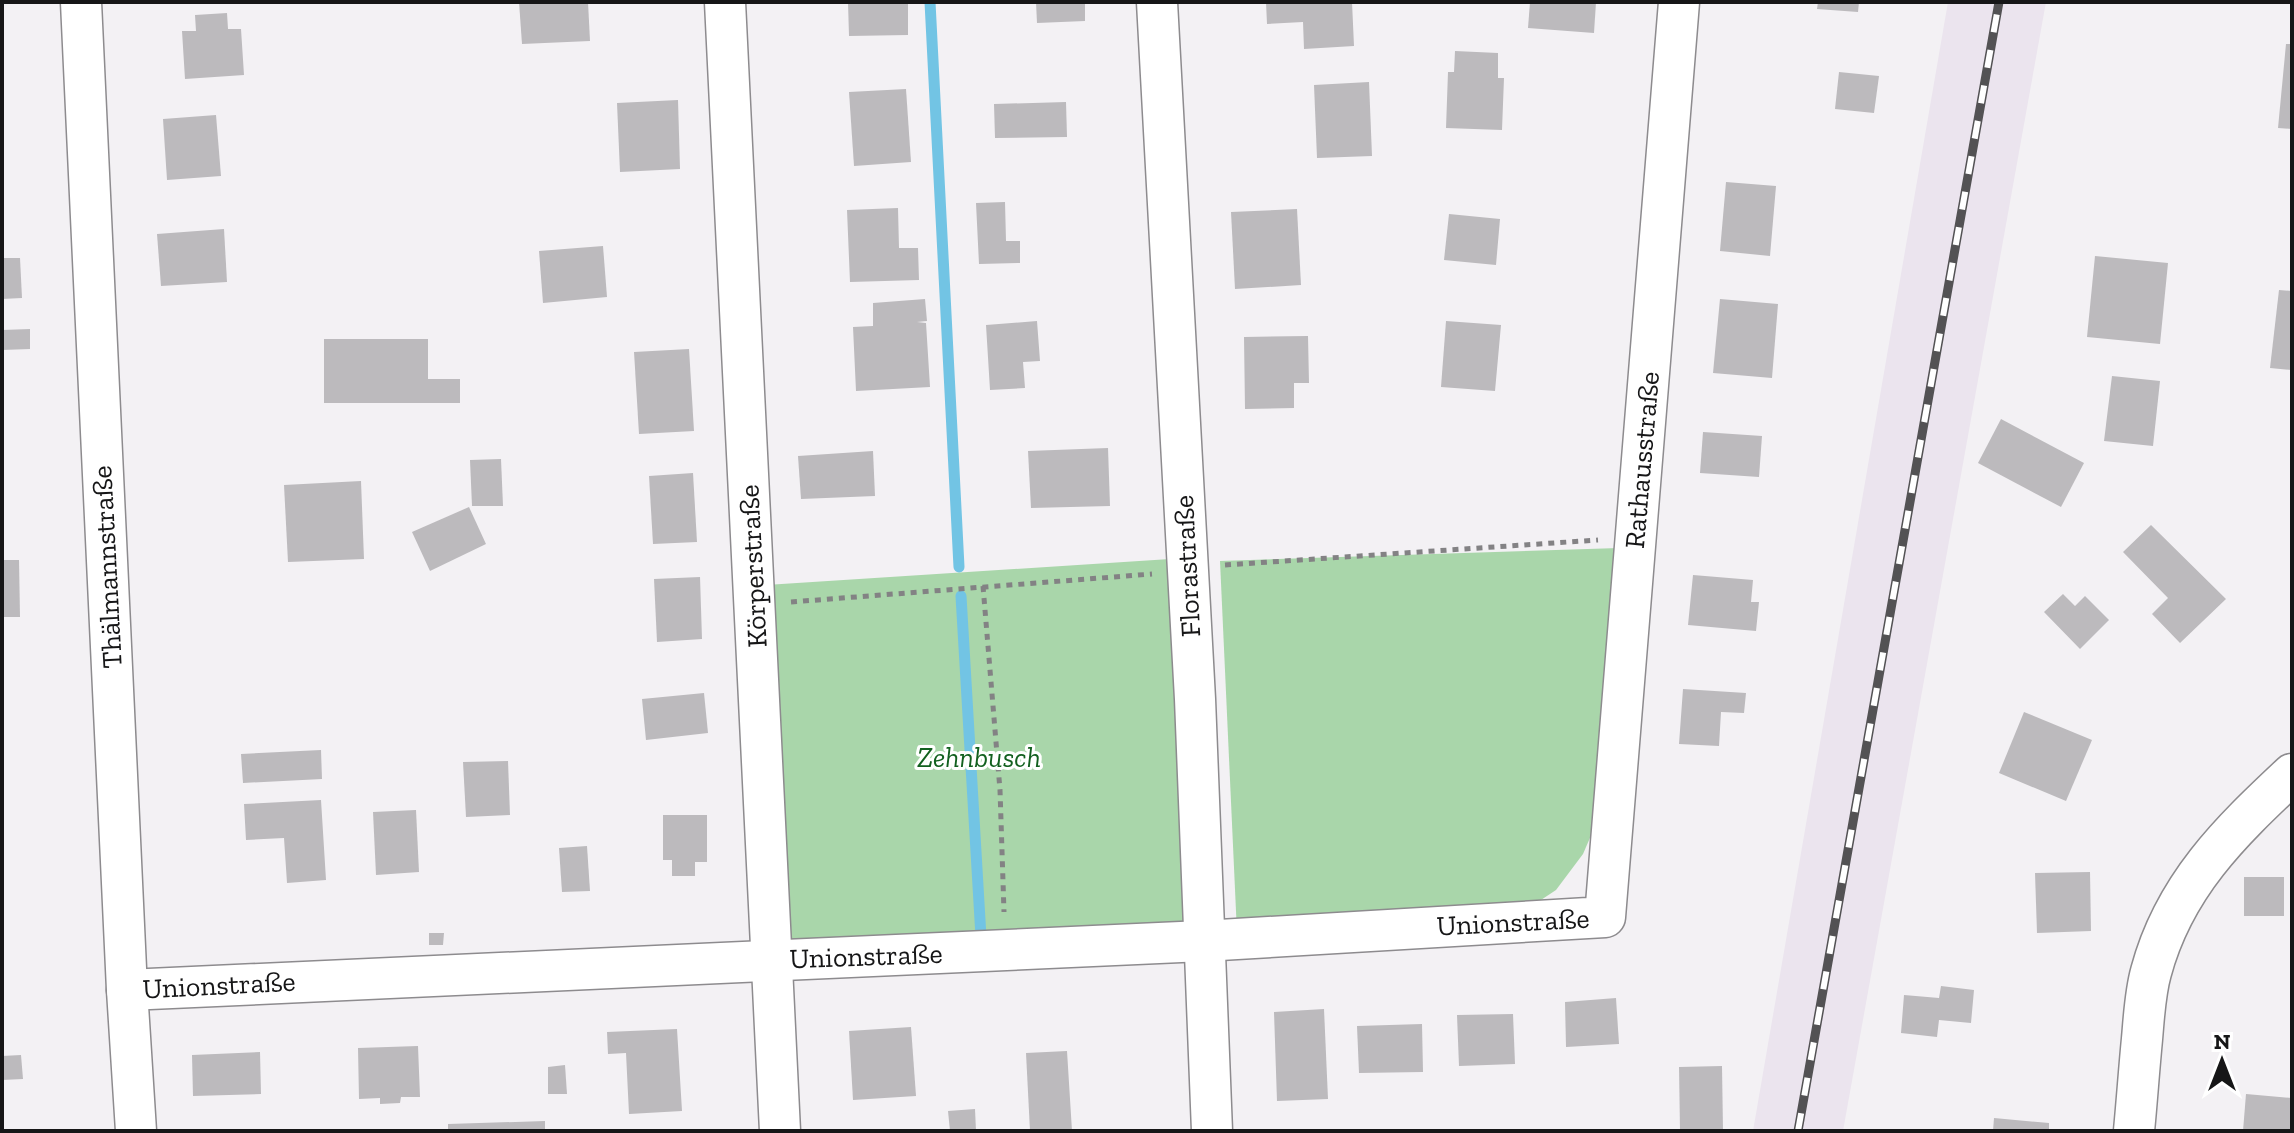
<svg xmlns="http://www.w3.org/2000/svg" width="2294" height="1133" font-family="'Zilla Slab',serif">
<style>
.built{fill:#ebe4ee}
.green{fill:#a9d6aa}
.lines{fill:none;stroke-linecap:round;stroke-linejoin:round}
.stream{stroke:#72c4e4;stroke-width:11}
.building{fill:#bcbabd}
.street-casing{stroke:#8d8b8e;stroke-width:43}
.path{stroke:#838284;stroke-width:5;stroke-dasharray:6 6;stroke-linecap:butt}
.street{stroke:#fff;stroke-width:40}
.rail-casing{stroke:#535254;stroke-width:9}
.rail{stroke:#fff;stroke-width:6;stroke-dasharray:18;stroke-linecap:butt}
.labels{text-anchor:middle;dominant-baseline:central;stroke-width:6;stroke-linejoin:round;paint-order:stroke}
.street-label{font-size:28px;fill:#161617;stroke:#fff}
.park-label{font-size:28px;font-style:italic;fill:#12601f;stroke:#fff}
</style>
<rect width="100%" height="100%" fill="#f3f1f4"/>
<!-- built -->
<polygon class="built" points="1948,2 2046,2 1843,1131 1753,1131"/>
<!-- green -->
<g class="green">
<polygon points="1619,548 1605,803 1583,854 1556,890 1508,922 1237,933 1220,561"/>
<polygon points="1170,559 1194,930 789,956 766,585"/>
</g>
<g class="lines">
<!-- stream -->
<g class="stream">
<polyline points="930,2 959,567"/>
<polyline points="961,596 981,937"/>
</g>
</g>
<!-- building -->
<g class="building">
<polygon points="519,2 588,2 590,41 522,44"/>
<polygon points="848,2 908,2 908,35 849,36"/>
<polygon points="1036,2 1085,2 1085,21 1037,23"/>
<polygon points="1266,2 1352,2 1354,46 1304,49 1303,22 1267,24"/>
<polygon points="1530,2 1596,2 1594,33 1528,28"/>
<polygon points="1818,2 1859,2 1858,12 1817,9"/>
<polygon points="227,13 228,29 241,29 244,75 185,79 182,31 196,31 195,15"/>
<polygon points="2286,44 2292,44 2292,129 2278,128"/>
<polygon points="1455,51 1498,53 1498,78 1504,78 1502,130 1446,128 1448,72 1454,72"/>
<polygon points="1839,72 1879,76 1874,113 1835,109"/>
<polygon points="1369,82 1372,156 1317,158 1314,85"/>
<polygon points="906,89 911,162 854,166 849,92"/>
<polygon points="678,100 680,169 620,172 617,103"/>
<polygon points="1066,102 1067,137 995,138 994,104"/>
<polygon points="216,115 221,176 167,180 163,119"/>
<polygon points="1726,182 1776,186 1770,256 1720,251"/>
<polygon points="1005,202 1006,241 1020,241 1020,263 979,264 976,203"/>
<polygon points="898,208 899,248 918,248 919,280 850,282 847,210"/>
<polygon points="1297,209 1301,285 1235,289 1231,212"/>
<polygon points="1449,214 1500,219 1496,265 1444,260"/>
<polygon points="224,229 227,282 161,286 157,234"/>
<polygon points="603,246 607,297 543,303 539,251"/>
<polygon points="2095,256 2168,263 2160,344 2087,337"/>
<polygon points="2,258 20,258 22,298 2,299"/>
<polygon points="2279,290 2292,291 2292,370 2270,368"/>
<polygon points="925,299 927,321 917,322 926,323 930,387 856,391 853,327 873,326 873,303"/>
<polygon points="1720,299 1778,304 1772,378 1713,373"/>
<polygon points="1037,321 1040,361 1023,362 1025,388 990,390 986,325"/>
<polygon points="1446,321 1501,325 1495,391 1441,387"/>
<polygon points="30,329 30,349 2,350 2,330"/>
<polygon points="1308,336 1309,383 1294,383 1294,408 1245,409 1244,337"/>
<polygon points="324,339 428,339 428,379 460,379 460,403 324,403"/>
<polygon points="689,349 694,431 639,434 634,352"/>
<polygon points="2112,376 2160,381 2153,446 2104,441"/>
<polygon points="2001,419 2084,463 2061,507 1978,463"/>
<polygon points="1703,432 1762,436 1759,477 1700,473"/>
<polygon points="1108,448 1110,506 1031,508 1028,451"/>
<polygon points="873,451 875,496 801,499 798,456"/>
<polygon points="501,459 503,506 472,506 470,460"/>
<polygon points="693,473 697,542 653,544 649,476"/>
<polygon points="361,481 364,559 288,562 284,485"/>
<polygon points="469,507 486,544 430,571 412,532"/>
<polygon points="2151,525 2226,599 2180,643 2152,614 2168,598 2123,552"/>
<polygon points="2,560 19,560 20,617 2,617"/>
<polygon points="1693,575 1753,580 1751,602 1759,602 1756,631 1688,625"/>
<polygon points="700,577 702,639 657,642 654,579"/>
<polygon points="2063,594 2075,606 2085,596 2109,620 2080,649 2044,612"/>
<polygon points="1683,689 1746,693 1744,713 1721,712 1719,746 1679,744"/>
<polygon points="704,693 708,733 646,740 642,699"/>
<polygon points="2024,712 2092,740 2066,801 1999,773"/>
<polygon points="321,750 322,779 243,783 241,754"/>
<polygon points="508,761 510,815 466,817 463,762"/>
<polygon points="321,800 326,880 287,883 284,838 246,840 244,804"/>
<polygon points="416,810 419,872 376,875 373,812"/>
<polygon points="663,815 707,815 707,862 695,862 695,876 672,876 672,860 663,860"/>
<polygon points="587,846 590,891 562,892 559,848"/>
<polygon points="2090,872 2091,931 2037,933 2035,873"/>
<rect x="2244" y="877" width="40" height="39"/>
<polygon points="429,933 444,933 443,945 429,945"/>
<polygon points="1941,986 1974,990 1971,1023 1939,1020 1937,1037 1901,1033 1904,995 1939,998"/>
<polygon points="1616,998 1619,1044 1566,1047 1565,1002"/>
<polygon points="1324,1009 1328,1099 1277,1101 1274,1012"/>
<polygon points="1513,1014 1515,1064 1459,1066 1457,1015"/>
<polygon points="1422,1024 1423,1072 1359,1073 1357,1026"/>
<polygon points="911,1027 916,1096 853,1100 849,1031"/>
<polygon points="677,1029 682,1111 629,1114 626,1053 608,1054 607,1032"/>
<polygon points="418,1046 420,1097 401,1097 400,1103 380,1104 380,1098 359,1099 358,1048"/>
<polygon points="1067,1051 1072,1131 1030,1131 1026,1053"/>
<polygon points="260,1052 261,1094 193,1096 192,1055"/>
<polygon points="21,1055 23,1079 2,1080 2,1056"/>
<polygon points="565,1065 567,1094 548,1094 548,1067"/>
<polygon points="1722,1066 1723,1131 1680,1131 1679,1067"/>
<polygon points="2246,1094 2292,1098 2292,1131 2243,1131"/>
<polygon points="975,1109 976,1131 950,1131 948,1111"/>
<polygon points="1994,1118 2049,1123 2049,1131 1993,1131"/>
<polygon points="545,1121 545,1131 448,1131 448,1124"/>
</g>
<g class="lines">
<defs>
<g id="street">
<polyline points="81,2 127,990 136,1131"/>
<polyline points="725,2 780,1131"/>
<polyline points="1157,2 1195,699 1212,1131"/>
<polyline points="127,990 1203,941 1605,917 1679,2"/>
<path d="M2134 1131C2137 1100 2139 1070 2142 1039 2144 1017 2145 993 2151 972 2174 886 2230 832 2292 774"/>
</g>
</defs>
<!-- street casing -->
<use href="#street" class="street-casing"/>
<!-- path -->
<g class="path">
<polyline points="1225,565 1598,540"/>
<polyline points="983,586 1000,790 1004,912"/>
<polyline points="791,602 1152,574"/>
</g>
<!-- street -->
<use href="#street" class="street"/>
<defs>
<polyline id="rail" points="1798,1131 1999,2"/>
</defs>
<!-- rail casing -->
<use href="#rail" class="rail-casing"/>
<!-- rail -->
<use href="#rail" class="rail"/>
</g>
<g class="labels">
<!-- street labels -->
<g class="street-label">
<text transform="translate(1642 460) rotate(-85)">Rathausstraße</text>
<text transform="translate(753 566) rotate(-93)">Körperstraße</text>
<text transform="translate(1187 566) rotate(-93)">Florastraße</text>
<text transform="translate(107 567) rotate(-93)">Thälmannstraße</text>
<text transform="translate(1513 922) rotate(-3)">Unionstraße</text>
<text transform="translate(866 956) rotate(-2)">Unionstraße</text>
<text transform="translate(219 985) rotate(-3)">Unionstraße</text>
</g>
<!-- park labels -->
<g class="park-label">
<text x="979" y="757">Zehnbusch</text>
</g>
</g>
<!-- border -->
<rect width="2294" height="1133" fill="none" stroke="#161617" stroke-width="8"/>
<!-- north arrow -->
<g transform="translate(2222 1061)" stroke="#ffffff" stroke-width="6" paint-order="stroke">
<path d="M0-6L14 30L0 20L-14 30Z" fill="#161617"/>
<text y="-12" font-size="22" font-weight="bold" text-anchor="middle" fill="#161617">N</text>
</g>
</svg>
